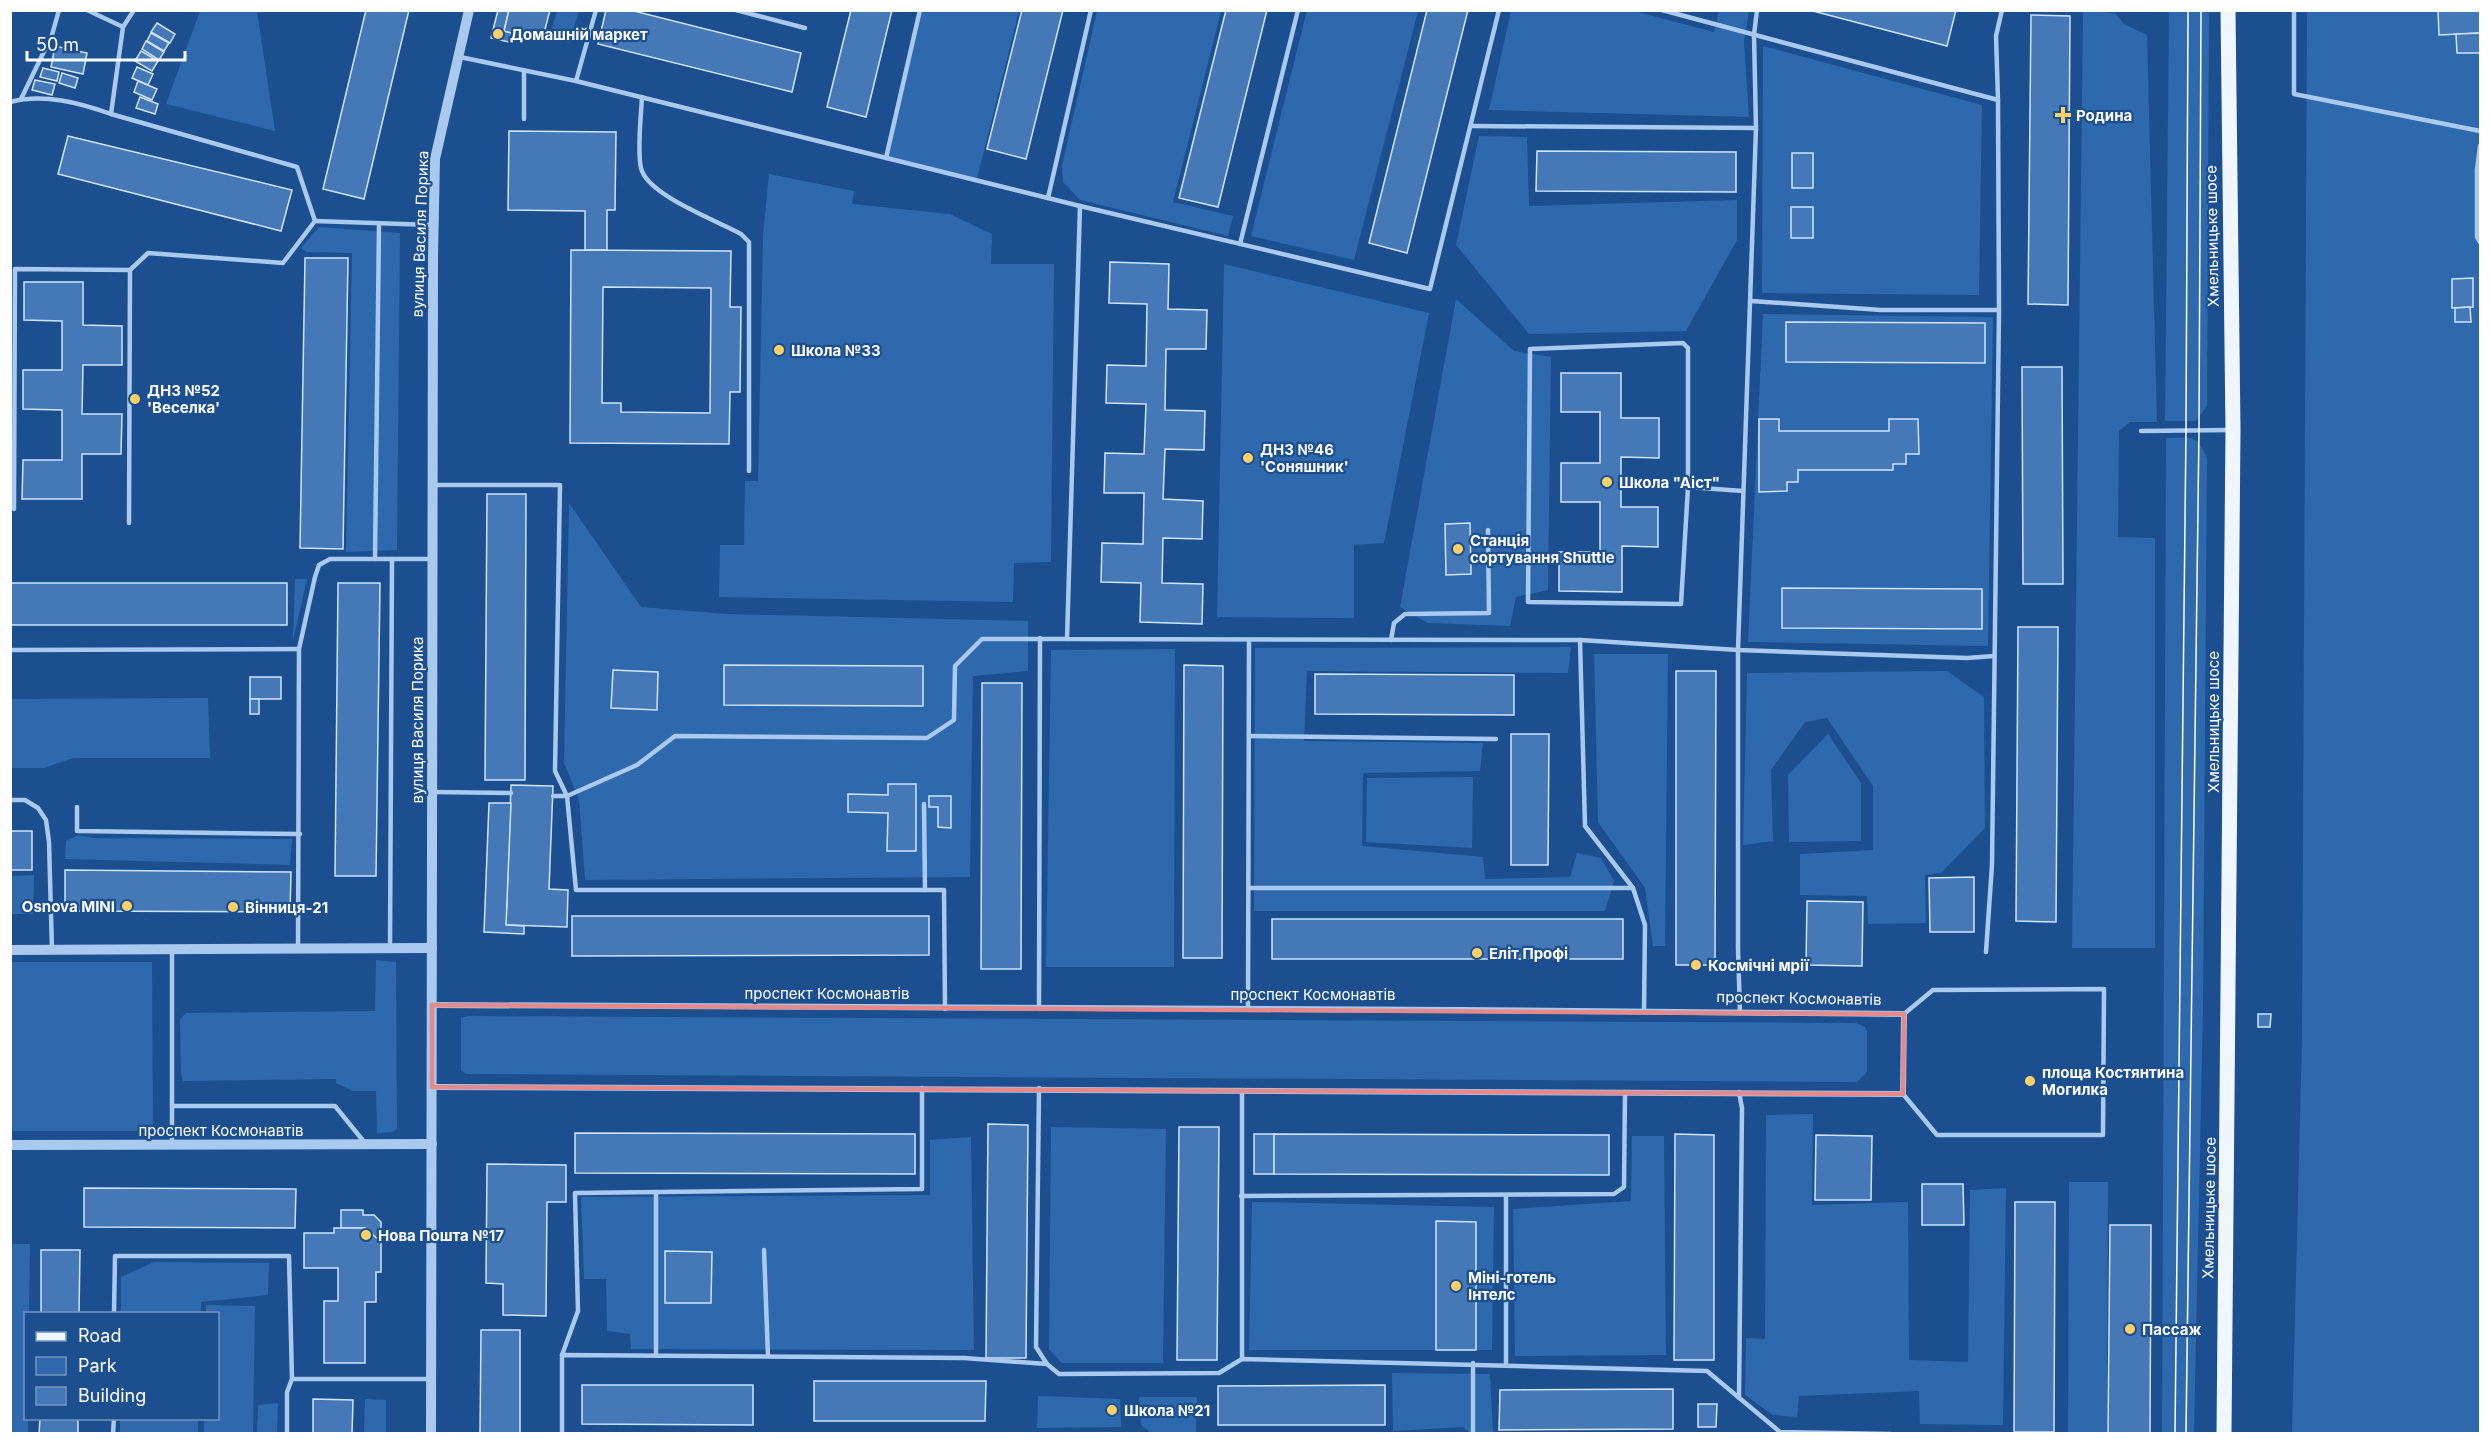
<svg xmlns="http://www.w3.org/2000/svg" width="2491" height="1444" font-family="Inter,sans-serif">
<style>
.green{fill:#2e69ad}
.building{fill:#4478b7;stroke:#cfe3fa;stroke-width:1.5;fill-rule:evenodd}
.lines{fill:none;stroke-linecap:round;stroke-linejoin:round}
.service{stroke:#a9c9ee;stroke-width:4.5}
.minor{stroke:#a9c9ee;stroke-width:6}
.tertiary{stroke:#a9c9ee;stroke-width:10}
.primary{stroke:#f0f6ff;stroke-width:15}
.tram{stroke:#fff;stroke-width:1.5}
.marked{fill:none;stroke:#e88989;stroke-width:4.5;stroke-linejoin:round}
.poi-dot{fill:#ffd166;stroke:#1b4f8f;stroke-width:2}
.labels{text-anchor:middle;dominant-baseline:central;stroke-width:4.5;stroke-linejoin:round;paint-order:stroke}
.poi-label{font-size:15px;font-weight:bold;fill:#fff;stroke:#1b4f8f;text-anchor:start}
.street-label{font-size:15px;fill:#fff;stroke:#1b4f8f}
</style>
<rect width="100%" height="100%" fill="#1b4f8f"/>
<!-- green -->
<g class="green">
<polygon points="1307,10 1418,11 1354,260 1251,236"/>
<polygon points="2093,10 2116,14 2124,24 2147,35 2157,422 2130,422 2119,431 2118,537 2155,538 2155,948 2072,948 2083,11"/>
<polygon points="200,11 257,11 275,131 166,104"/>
<polygon points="557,11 579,11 569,43 549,39"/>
<polygon points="922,11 1019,11 977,179 888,157"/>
<polygon points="1097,11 1221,11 1173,202 1233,216 1228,236 1080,200 1063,182 1062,166"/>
<polygon points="1511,11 1634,11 1714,32 1719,11 1749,11 1744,42 1749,117 1489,110"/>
<polygon points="2169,11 2209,11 2207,406 2196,421 2165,421"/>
<polygon points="2307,11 2480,11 2480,1433 2292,1434 2302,1039"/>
<polygon points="1763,46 1982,105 1979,295 1762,293"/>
<polygon points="1479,136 1527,137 1529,206 1737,200 1737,240 1686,331 1529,334 1456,245"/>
<polygon points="769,174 854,191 852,204 950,214 992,234 991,264 1054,264 1051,562 1014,563 1013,602 719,597 720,545 744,545 745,481 758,481 763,235"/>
<polygon points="319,227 400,233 397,550 346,552 352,253 306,252 301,248"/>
<polygon points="1224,264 1429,313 1384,543 1354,545 1354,618 1217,617"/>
<polygon points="1456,299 1514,351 1551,357 1548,590 1516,597 1510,626 1428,623 1400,607"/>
<polygon points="1763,314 1993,317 1988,646 1748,642"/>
<path d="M2166 438C2191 438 2196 433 2207 458L2203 1008 2194 1434 2162 1433Z"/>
<polygon points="569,503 641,607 726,614 1028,621 1028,671 973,676 970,877 585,880 579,800 564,763"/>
<polygon points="295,579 307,579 293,641"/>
<polygon points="1571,647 1568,673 1307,671 1304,741 1483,743 1480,771 1363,773 1362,846 1483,857 1485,879 1570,877 1577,853 1601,858 1614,881 1605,911 1254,911 1255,648"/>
<polygon points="1175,649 1174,967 1046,967 1051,650"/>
<polygon points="1594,654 1668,654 1665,946 1653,946 1645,888 1598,822"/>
<polygon points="1947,671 1984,697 1985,828 1941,873 1925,875 1926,923 1868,924 1867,896 1800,895 1800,854 1873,850 1873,786 1827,718 1805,722 1771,770 1773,841 1743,845 1747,673"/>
<polygon points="208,698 210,758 73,758 44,768 11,768 11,699"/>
<polygon points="1828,734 1861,783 1861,841 1789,842 1788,775"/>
<polygon points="1473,777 1472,848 1366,842 1367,778"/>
<polygon points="78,835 93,838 292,839 290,865 65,859 66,841"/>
<polygon points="34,875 33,914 11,914 11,876"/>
<polygon points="376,960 396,962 397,1129 392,1132 377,1133 376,1091 353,1091 336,1083 336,1079 183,1081 181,1074 180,1019 186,1013 375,1011"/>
<polygon points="10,962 152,962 153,1131 11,1131"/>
<polygon points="468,1016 1856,1023 1865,1027 1867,1032 1867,1072 1857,1082 467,1074 461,1071 461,1018"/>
<polygon points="1813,1114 1812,1205 1908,1202 1909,1360 1968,1362 1970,1190 2006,1188 2003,1425 1920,1424 1919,1391 1799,1396 1797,1417 1773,1415 1745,1395 1746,1338 1765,1339 1766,1115"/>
<polygon points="1051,1127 1166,1129 1163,1363 1062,1363 1049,1349"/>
<polygon points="1632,1136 1664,1136 1666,1355 1515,1356 1513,1209 1631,1201"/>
<polygon points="971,1137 974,1350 631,1349 630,1334 607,1331 606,1279 584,1279 581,1197 930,1195 930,1140"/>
<polygon points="2069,1182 2108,1182 2107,1433 2068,1433"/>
<polygon points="1252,1202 1494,1207 1492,1350 1249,1350"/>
<polygon points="11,1244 30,1244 29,1313 26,1314 26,1418 28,1419 28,1433 11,1433"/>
<polygon points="154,1262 269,1263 268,1295 201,1302 201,1313 121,1313 121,1277"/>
<polygon points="206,1305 255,1306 253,1433 204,1433 204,1419 218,1418 218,1314 206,1313"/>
<polygon points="1392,1373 1490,1374 1493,1433 1470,1433 1463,1427 1393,1431"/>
<polygon points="1038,1396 1120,1399 1121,1427 1037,1428"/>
<polygon points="1139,1397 1197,1397 1196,1433 1151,1433 1141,1425"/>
<polygon points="365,1399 386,1400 386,1433 364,1433"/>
<polygon points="278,1403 277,1433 257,1433 258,1405"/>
<rect x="120" y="1419" width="78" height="14"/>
</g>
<!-- building -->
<g class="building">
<polygon points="366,10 409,10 364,199 323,189"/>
<polygon points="498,10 509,10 504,31 515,34 513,43 491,38"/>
<polygon points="509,10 550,10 542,41 504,31"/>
<polygon points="606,10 630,10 801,53 792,92 598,44"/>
<polygon points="851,10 892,10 866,117 827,107"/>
<polygon points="1022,10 1063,10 1026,159 987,149"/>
<polygon points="1226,10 1267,10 1218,207 1179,198"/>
<polygon points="1427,10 1468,10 1407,253 1369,243"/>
<polygon points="1809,10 1956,10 1947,46"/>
<polygon points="2438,10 2480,10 2480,33 2439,35"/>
<polygon points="2031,15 2070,16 2068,305 2028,304"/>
<polygon points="157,23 175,34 170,43 151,32"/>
<polygon points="151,33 169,43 164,51 147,41"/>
<polygon points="2480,33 2480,53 2457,53 2456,34"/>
<polygon points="146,41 164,52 159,60 142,49"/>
<polygon points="55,46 87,53 83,74 51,67"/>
<polygon points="141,51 158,61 152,71 135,61"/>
<polygon points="137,67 153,74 148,85 132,78"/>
<polygon points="43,68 59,72 57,81 40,77"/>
<polygon points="62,73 78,78 75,88 59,83"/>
<polygon points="35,80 55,84 52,95 32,90"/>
<polygon points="138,81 157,89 152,100 134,92"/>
<polygon points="140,97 158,104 155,114 136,108"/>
<polygon points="509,131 616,132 615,210 607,210 607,250 585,250 585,211 508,210"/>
<polygon points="68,136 292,190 281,231 58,174"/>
<polygon points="1537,151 1736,152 1736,192 1536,191"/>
<rect x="1792" y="153" width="21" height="35"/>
<rect x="1791" y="207" width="22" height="31"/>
<path d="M571 250 731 251 730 307H741L740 392H730L729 444 570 443ZM603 287 711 288 710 413 621 412V403H602Z"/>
<polygon points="305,258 348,258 343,549 300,548"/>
<polygon points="1110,262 1169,264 1168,309 1207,310 1206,349 1166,349 1165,410 1205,411 1204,450 1165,449 1163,499 1203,501 1202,539 1163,538 1162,583 1203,584 1202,624 1140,622 1141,583 1101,582 1102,543 1143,544 1144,493 1104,493 1105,453 1144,454 1146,404 1106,403 1107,365 1146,366 1147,304 1109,303"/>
<polygon points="2473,278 2473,307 2452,308 2452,279"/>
<polygon points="24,282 83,282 83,325 122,326 122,365 83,365 82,414 122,414 121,454 82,454 82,499 22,499 23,460 62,460 62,410 23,409 23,370 62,370 62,321 24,320"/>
<polygon points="2470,307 2471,322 2455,322 2455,308"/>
<polygon points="1786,322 1985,323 1985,363 1786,362"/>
<polygon points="2022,367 2062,367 2063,584 2023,584"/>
<polygon points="1561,373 1621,373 1621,418 1659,418 1659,458 1621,457 1621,507 1658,507 1658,547 1622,546 1622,592 1559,591 1559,552 1600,552 1600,502 1561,502 1561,463 1600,463 1600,412 1561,412"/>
<polygon points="1759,419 1779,419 1779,431 1889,431 1889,419 1918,419 1919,454 1906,454 1906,464 1893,464 1893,470 1798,470 1798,482 1787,482 1787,491 1759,492"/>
<polygon points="487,494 526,494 525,780 485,780"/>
<polygon points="1470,523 1471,574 1446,575 1445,524"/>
<rect x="10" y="583" width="277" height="42"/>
<polygon points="338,583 380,583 376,876 335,876"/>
<polygon points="1782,588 1982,589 1982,629 1782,628"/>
<polygon points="2018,627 2058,627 2056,922 2016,921"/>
<polygon points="724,665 923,666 923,706 724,705"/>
<polygon points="1184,665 1223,666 1222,958 1183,958"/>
<polygon points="613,670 658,672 657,710 611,708"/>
<polygon points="1676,671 1716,671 1715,965 1676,965"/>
<polygon points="1315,674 1514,675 1514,715 1315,714"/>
<rect x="250" y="677" width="31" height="22"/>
<polygon points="982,683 1022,683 1021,969 981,969"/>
<rect x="250" y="699" width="9" height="15"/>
<polygon points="1511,734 1549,734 1548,865 1511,865"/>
<polygon points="888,784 916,784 916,851 887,851 888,813 848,812 848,794 888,795"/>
<polygon points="511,785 553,786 549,889 568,890 567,927 506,925"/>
<polygon points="929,796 951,796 951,828 938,827 938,807 929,807"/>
<polygon points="489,803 511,803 506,925 524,926 524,934 484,932"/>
<rect x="10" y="831" width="22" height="39"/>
<polygon points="65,870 291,872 290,912 65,911"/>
<polygon points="1974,877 1974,932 1930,932 1929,878"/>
<polygon points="1807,901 1863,902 1862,966 1806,965"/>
<polygon points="572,916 929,916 929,955 572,956"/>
<rect x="1272" y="919" width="351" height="40"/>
<polygon points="2258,1014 2271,1014 2270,1027 2258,1027"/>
<polygon points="988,1124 1028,1125 1026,1358 986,1358"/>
<polygon points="1179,1127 1219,1127 1217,1360 1177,1360"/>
<polygon points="575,1133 915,1134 915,1174 575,1173"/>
<rect x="1254" y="1134" width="20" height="40"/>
<polygon points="1274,1134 1609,1135 1609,1175 1274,1174"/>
<polygon points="1675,1134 1714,1135 1714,1360 1674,1360"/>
<polygon points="1816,1135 1872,1136 1871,1200 1815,1200"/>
<polygon points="487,1164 566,1165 566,1202 547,1202 546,1316 503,1315 503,1284 486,1283"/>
<polygon points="1922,1184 1963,1184 1964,1225 1922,1225"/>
<polygon points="84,1188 296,1189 295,1228 84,1227"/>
<polygon points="2015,1202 2055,1202 2054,1432 2014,1432"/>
<polygon points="341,1210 363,1210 363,1215 374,1215 381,1222 381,1242 365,1228 341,1228"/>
<polygon points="1436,1221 1476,1222 1476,1350 1436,1350"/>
<polygon points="2110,1225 2151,1225 2150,1434 2108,1434"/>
<polygon points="334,1228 365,1228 381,1242 381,1272 376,1272 376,1302 365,1302 365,1363 324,1363 324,1301 338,1301 338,1268 304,1268 304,1233 334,1233"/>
<polygon points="41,1250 80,1250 79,1314 41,1314"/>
<polygon points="665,1251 712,1252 711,1303 665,1303"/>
<polygon points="481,1330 520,1330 520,1434 480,1434"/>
<polygon points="814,1381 986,1381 985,1421 814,1421"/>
<polygon points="582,1385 753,1385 753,1425 582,1424"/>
<polygon points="1385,1385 1385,1425 1218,1425 1218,1386"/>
<polygon points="1673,1389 1673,1429 1499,1430 1500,1390"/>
<polygon points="313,1399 353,1400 352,1434 313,1434"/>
<polygon points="1698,1404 1717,1404 1716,1427 1698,1427"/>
<polygon points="40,1418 78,1418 78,1434 39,1434"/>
</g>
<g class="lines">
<!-- service -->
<g class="service">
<polyline points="87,10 123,27"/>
<polyline points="736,10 805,28"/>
<polyline points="1662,10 1998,100 1999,310 1992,865 1986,952"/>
<polyline points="2294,10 2294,94 2480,131"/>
<polyline points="460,57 576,81 1080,206 1430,289 1499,10"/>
<polyline points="524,70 524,119"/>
<polyline points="576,81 596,10"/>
<path d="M642 97C641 116 637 151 641 168 647 195 716 220 741 234L749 242V471"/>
<polyline points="21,99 52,35 59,10"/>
<polyline points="1998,100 1996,36 2002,10"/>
<path d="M10 102C44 93 80 103 111 114"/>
<polyline points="1472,126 1756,128"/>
<polyline points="2480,146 2477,170 2477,237 2480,242"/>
<polyline points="886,158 920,10"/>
<polyline points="1048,198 1091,10"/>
<polyline points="1080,206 1067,639 1580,640 1738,650 1967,658 1994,656"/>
<polyline points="315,221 432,225"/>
<polyline points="1240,244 1298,10"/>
<polyline points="1751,301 1881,310 1999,310"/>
<polygon points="1683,343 1688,348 1688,487 1681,604 1528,602 1530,349"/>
<polyline points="2141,431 2230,430"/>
<polyline points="432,485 560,485 555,771 567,796 576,890 944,890 945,1009"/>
<polyline points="1688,487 1743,491"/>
<polyline points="14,509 15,269 130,270 148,253 283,263 315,221 297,167 111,114 123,27 134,10"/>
<polyline points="129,523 130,270"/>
<polyline points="375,559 379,225"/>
<polyline points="1391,640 1394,623 1405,614 1489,613 1488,530"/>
<polyline points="1580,640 1585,826 1633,888 1645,925 1644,1012"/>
<polyline points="10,650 299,649"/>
<polyline points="1249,736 1496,739"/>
<polyline points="433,792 511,793"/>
<polyline points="553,796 567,796 637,765 675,736 927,738 954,720 955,666 982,639 1067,639"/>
<polyline points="10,800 25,800 38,808 46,820 49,842 52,950"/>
<polyline points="924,804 925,890"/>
<polyline points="77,807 77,831 300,834"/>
<polyline points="1249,888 1633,888"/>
<polyline points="298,948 299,649 315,577 319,565 330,559 432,559"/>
<polyline points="390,948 392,559"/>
<polyline points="172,950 172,1145"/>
<polyline points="1039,1009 1040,638"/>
<polyline points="1248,1009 1249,640"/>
<polyline points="1740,1013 1738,949 1738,650 1756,128 1754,35 1757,10"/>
<polyline points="1039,1088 1036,1347 1047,1364 1059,1374 1219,1373 1242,1359 1707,1371 1780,1432 1891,1434"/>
<polyline points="1242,1090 1242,1359"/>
<polyline points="1903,1094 1937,1135 2103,1135 2104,989 1933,990 1904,1014"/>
<polyline points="172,1106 335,1106 365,1143"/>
<polyline points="656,1192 656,1355"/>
<polyline points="1241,1196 1614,1194 1624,1187 1625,1092"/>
<polyline points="764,1250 768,1356"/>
<polyline points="114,1314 115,1256 289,1256 292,1379 287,1392 287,1434"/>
<polyline points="562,1355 578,1311 575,1193 922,1189 922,1088"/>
<polyline points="1473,1363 1473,1434"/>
<polyline points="1506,1364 1506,1195"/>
<polyline points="292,1379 430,1379"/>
<polyline points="1739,1398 1742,1108 1739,1092"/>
<polyline points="113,1434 114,1418"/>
<polyline points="562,1434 562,1355 964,1358 1047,1364"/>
</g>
<!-- minor -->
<polyline class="minor" points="432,1005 1461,1010 1904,1014 1903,1094 432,1087"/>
<!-- tertiary -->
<g class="tertiary">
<polyline points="10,950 432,948"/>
<polyline points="10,1145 432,1144"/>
<polyline points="431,1434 433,256 435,159 469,10"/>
</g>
<!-- primary -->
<polyline class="primary" points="2224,1434 2233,430 2228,10"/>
<!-- tram -->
<g class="tram">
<polyline points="2175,1434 2186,430 2188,10"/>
<polyline points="2186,1434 2199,430 2201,10"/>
</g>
</g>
<!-- marked area -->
<path class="marked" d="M432 1005 1904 1014 1903 1094 432 1087Z"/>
<!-- markers -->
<g class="poi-dot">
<circle cx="498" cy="34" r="6"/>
<path d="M2060 106h6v6h6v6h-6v6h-6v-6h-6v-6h6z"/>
<circle cx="779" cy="350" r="6"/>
<circle cx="135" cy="399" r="6"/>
<circle cx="1248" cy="458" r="6"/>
<circle cx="1607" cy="482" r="6"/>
<circle cx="1458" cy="549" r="6"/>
<circle cx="127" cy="906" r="6"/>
<circle cx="233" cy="907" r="6"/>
<circle cx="1477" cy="953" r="6"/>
<circle cx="1696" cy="965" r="6"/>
<circle cx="2030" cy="1081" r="6"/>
<circle cx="366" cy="1235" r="6"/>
<circle cx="1456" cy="1286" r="6"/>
<circle cx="2130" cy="1329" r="6"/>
<circle cx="1112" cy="1410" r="6"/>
</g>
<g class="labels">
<!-- poi labels -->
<g class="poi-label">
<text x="510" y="34">Домашній маркет</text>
<text x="2076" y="115">Родина</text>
<text x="791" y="350">Школа №33</text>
<text x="147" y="390">ДНЗ №52<tspan x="147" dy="17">'Веселка'</tspan></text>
<text x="1260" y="449">ДНЗ №46<tspan x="1260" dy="17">'Соняшник'</tspan></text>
<text x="1619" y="482">Школа "Аіст"</text>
<text x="1470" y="540">Станція<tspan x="1470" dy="17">сортування Shuttle</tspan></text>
<text x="115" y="906" text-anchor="end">Osnova MINI</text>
<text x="245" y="907">Вінниця-21</text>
<text x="1489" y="953">Еліт Профі</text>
<text x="1708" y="965">Космічні мрії</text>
<text x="2042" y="1072">площа Костянтина<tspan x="2042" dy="17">Могилка</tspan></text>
<text x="378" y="1235">Нова Пошта №17</text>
<text x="1468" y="1277">Міні-готель<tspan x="1468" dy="17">Інтелс</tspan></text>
<text x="2142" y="1329">Пассаж</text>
<text x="1124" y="1410">Школа №21</text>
</g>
<!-- street labels -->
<g class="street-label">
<text transform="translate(420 234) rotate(-88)">вулиця Василя Порика</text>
<text transform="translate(2212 236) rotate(-91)">Хмельницьке шосе</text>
<text transform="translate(417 720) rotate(-90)">вулиця Василя Порика</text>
<text transform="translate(2213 722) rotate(-90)">Хмельницьке шосе</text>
<text x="827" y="993">проспект Космонавтів</text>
<text x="1313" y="994">проспект Космонавтів</text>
<text transform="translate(1799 998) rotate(1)">проспект Космонавтів</text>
<text x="221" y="1130">проспект Космонавтів</text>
<text transform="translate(2209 1208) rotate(-89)">Хмельницьке шосе</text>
</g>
</g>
<!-- border -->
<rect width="2491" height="1444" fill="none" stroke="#ffffff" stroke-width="24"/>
<!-- legend -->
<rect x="24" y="1312" width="195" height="108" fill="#1b4f8f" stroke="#7695bc" stroke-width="1.5"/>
<rect x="36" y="1332" width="30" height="9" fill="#f0f6ff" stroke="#7695bc" stroke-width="1.5"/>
<text x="78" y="1342" font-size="18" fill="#ffffff">Road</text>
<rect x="36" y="1357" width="30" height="18" fill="#2e69ad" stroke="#7695bc" stroke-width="1.5"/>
<text x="78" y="1372" font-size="18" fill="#ffffff">Park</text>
<rect x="36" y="1387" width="30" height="18" fill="#4478b7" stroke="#7695bc" stroke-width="1.5"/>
<text x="78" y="1402" font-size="18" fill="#ffffff">Building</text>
<!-- scale -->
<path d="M27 51v9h158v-9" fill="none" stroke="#ffffff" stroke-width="3"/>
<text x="36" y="51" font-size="18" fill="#ffffff" stroke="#1b4f8f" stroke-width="4.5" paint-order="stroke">50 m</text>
</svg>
